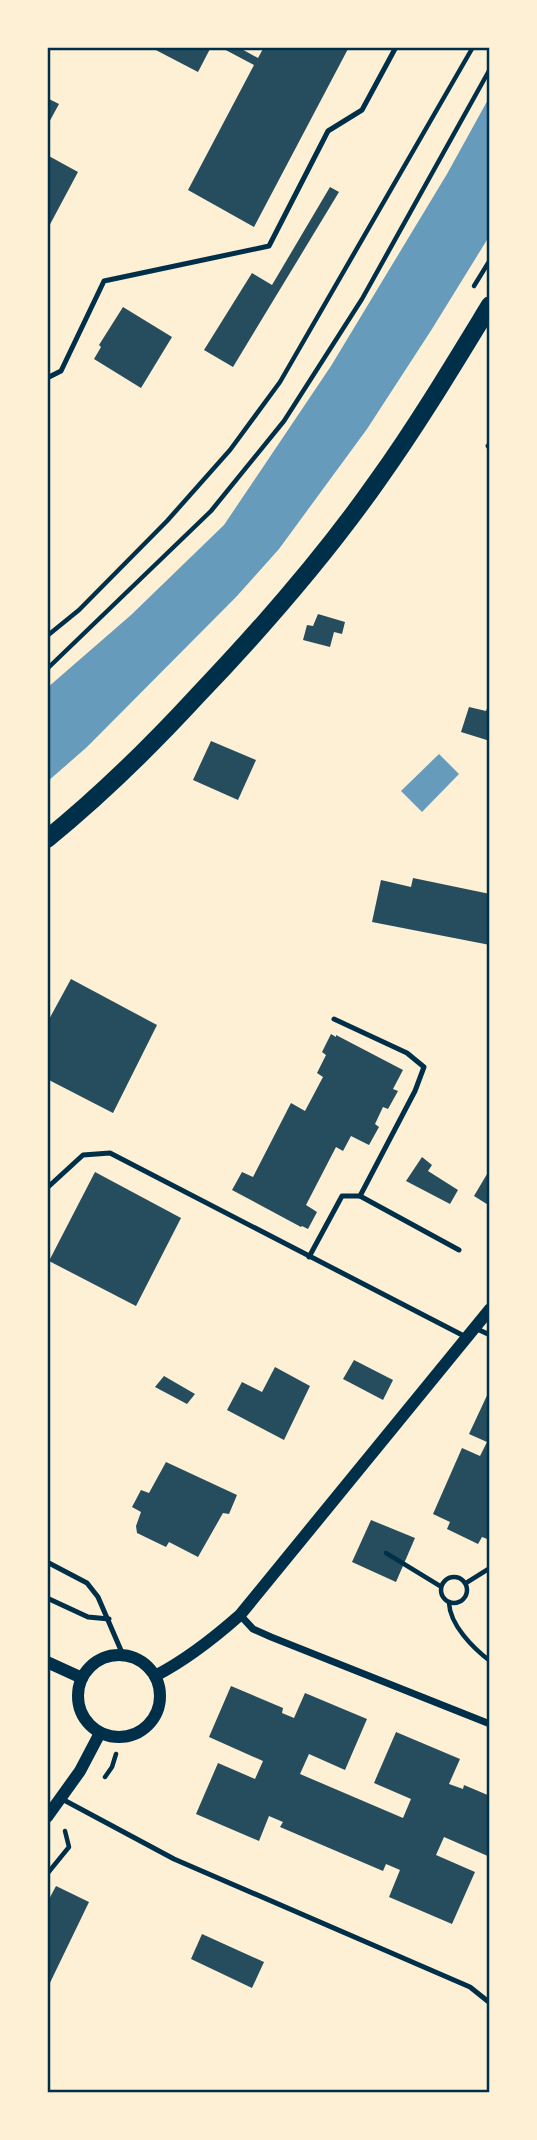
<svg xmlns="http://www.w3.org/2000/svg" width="537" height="2140" font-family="'Fira Sans Condensed',sans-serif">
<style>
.water{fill:#669bbc}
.building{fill:#264d5e}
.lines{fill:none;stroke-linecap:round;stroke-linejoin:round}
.path{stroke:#003049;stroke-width:4.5}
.service{stroke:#003049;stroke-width:5}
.minor{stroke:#003049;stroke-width:7}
.tertiary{stroke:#003049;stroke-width:12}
.primary{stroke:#003049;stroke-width:18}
.neatline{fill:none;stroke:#003049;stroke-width:2.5}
</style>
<rect width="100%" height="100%" fill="#fdf0d5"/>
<!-- water -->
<g class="water">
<polygon points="490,96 490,235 432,329 367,429 279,549 237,596 87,747 47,782 47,688 131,615 224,525 331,366 447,174"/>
<polygon points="439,754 459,774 422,812 401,791"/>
</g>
<!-- building -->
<g class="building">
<polygon points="150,47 211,47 198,72"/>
<polygon points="220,47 238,47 258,58 264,47 349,47 254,227 188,190 254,65"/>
<polygon points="47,98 59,104 47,126"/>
<polygon points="47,155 78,172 47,230"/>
<polygon points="330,187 339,192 233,367 204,350 252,273 272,285"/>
<polygon points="123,307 172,337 141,388 94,359 101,347 99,345"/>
<polygon points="318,614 345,622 342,634 334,632 330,647 303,640 307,625 313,626"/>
<polygon points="490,701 490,741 461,732 469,707 486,711"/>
<polygon points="211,741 256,760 238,800 193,780"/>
<polygon points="413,878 490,894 490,945 372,922 381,880 411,887"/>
<polygon points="71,979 157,1025 113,1113 47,1079 47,1023"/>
<polygon points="331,1034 336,1037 336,1035 403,1070 393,1089 398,1091 388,1109 383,1107 375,1124 379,1127 369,1145 351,1136 343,1151 336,1147 306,1205 317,1212 308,1229 302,1226 301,1227 232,1190 242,1172 253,1177 291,1103 305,1111 323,1077 317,1073 326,1055 322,1052"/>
<polygon points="422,1157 432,1165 428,1171 458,1190 450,1204 406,1181"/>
<polygon points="490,1169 490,1206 474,1196"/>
<polygon points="95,1172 181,1218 136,1306 49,1261"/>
<polygon points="354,1360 393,1380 383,1400 343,1379"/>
<polygon points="275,1367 310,1386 284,1440 227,1410 242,1382 262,1392"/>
<polygon points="164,1376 195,1394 187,1404 155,1387"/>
<polygon points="490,1389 490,1540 482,1537 478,1544 447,1529 450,1522 433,1514 462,1448 480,1456 487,1442 469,1434"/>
<polygon points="166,1462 237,1495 229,1514 223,1513 198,1557 169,1542 166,1547 137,1533 136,1526 141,1512 132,1507 141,1490 149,1493"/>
<polygon points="371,1520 415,1538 396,1582 352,1562"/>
<polygon points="231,1686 283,1708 282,1713 294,1718 305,1693 367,1719 345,1770 309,1754 300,1774 403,1818 411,1799 374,1783 396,1732 460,1759 449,1784 463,1789 464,1785 490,1796 490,1857 444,1837 436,1855 475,1872 452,1924 389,1897 400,1870 386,1864 383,1871 280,1827 283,1822 269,1816 259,1841 196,1814 218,1763 255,1779 263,1761 209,1737"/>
<polygon points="56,1886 89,1902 47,1989 47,1903"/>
<polygon points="202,1934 264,1962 252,1988 191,1959"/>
</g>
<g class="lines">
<!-- path -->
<g class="path">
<polyline points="474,286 490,260"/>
<polyline points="47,636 79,610 167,521 230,450 280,382 473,47"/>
<polyline points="47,669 211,511 284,421 362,299 490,69"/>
<polyline points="386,1553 440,1586"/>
<circle cx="454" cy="1590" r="13"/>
<polyline points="466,1583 490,1568"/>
<path d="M449 1603C450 1625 473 1648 490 1661"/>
<polyline points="105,1777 112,1767 116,1754"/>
<polyline points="47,1874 69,1847 65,1831"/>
</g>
<!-- service -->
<g class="service">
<polyline points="47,378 61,371 104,281 269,246 328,131 362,110 396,47"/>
<polyline points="488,446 490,444"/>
<polyline points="334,1019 407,1053 424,1067 415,1091 360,1196"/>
<polyline points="47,1188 83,1155 110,1153 466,1337"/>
<polyline points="309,1257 342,1196 360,1196 459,1250"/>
<polyline points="475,1328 490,1335"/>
<polyline points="47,1562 87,1583 98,1597 123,1655"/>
<polyline points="47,1598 88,1617 109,1619"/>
<polyline points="62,1799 174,1859 470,1987 490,2003"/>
</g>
<!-- minor -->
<polyline class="minor" points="240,1615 253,1629 271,1637 490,1724"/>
<!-- tertiary -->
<g class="tertiary">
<circle cx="119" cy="1696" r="41"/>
<polyline points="47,1662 82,1678"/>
<path d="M155 1676C186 1660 214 1638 240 1615L490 1309"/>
<polyline points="47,1817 80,1771 100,1733"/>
</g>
<!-- primary -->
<path class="primary" d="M47 839C101 795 150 747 197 696 262 628 324 557 378 480 418 424 454 364 490 305"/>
</g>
<!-- border -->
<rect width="537" height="2140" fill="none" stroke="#fdf0d5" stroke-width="98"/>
<rect x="49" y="49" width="439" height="2042" class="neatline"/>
</svg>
